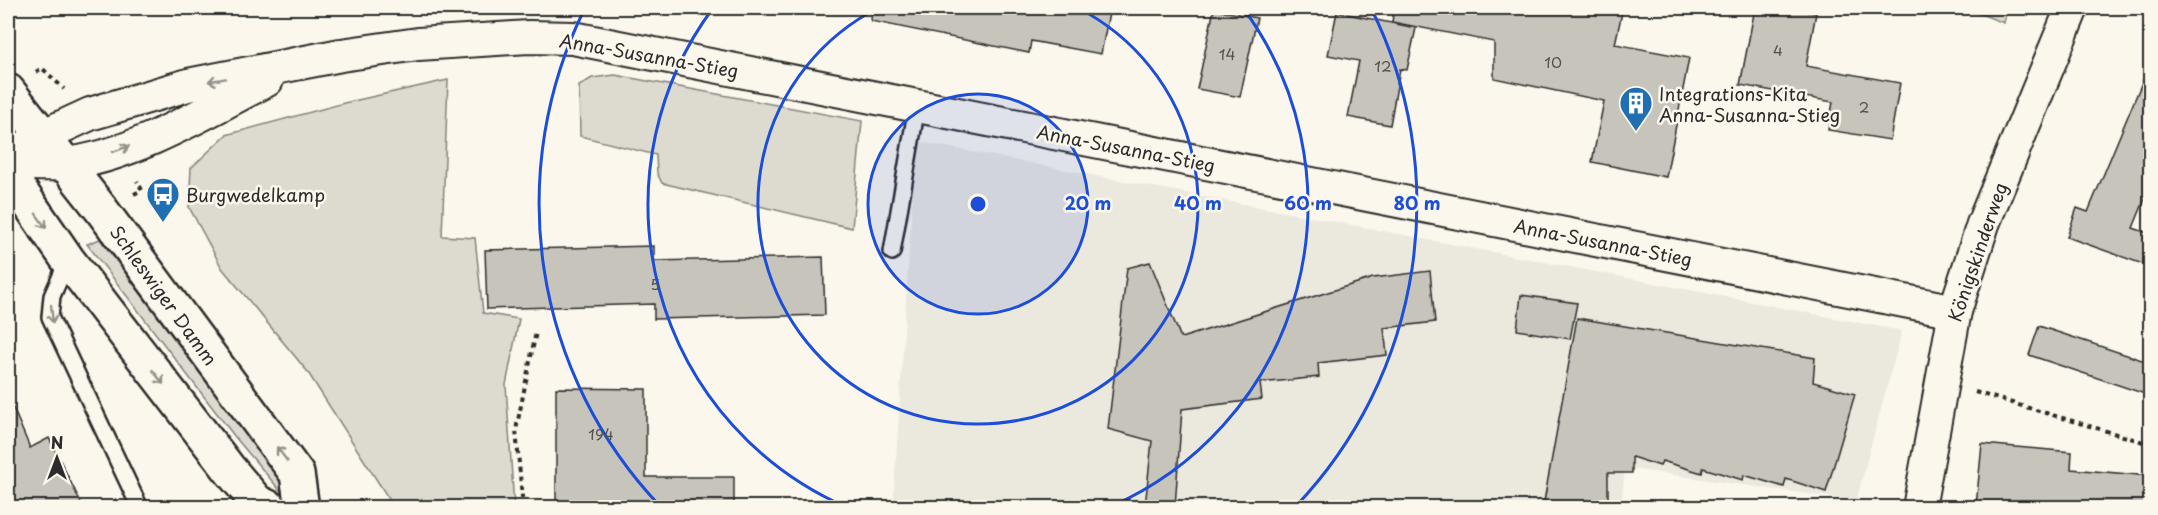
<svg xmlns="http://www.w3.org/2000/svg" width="2158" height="515" font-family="'Playpen Sans',sans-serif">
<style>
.built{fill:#ebe8de}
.green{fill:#dddad0;stroke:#84827e;stroke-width:1.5}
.building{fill:#c7c4bc;stroke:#2b2b2b;stroke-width:1.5}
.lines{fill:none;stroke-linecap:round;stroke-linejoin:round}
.service-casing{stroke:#2b2b2b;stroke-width:20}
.minor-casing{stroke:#2b2b2b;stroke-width:36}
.secondary-casing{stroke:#2b2b2b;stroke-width:38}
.path{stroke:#2b2b2b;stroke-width:4;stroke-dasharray:4.5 4.5;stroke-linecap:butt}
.service{stroke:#fbf7ec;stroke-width:15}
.minor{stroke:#fbf7ec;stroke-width:32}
.secondary{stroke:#fbf7ec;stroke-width:33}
.oneway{stroke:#93918c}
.ring{fill:none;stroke:#1d4ed8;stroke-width:3}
.labels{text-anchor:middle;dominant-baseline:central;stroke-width:5;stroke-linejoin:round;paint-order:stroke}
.number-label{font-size:15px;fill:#52514f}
.street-label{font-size:18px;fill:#2b2b2b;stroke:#fbf7ec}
.poi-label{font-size:18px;fill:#2b2b2b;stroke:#fbf7ec;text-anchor:start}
.centre{fill:#1d4ed8;stroke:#fbf7ec;stroke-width:3}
.ring-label{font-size:18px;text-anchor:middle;font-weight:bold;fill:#1d4ed8;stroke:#fbf7ec;stroke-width:5;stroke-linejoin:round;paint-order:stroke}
</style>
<rect width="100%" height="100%" fill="#fbf7ec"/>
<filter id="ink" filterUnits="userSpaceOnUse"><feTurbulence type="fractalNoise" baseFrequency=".0167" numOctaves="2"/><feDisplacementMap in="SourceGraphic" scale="12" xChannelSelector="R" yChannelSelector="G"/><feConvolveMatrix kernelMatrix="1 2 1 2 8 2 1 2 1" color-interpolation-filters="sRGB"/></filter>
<g filter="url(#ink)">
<!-- built -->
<polygon class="built" points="916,141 1902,331 1856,501 1625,468 1621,507 893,508"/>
<!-- green -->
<g class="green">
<polygon points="1965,8 2007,8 2004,23"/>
<polygon points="615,75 862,121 852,228 662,183 657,173 656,155 580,136 579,86 592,78"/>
<polygon points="448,80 442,236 475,238 483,313 519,319 506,385 514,507 394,507 307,371 222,268 189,207 191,168 226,135 344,103"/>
<polygon points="100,239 298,504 294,507 235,437 87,244"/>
</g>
<!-- building -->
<g class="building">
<polygon points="872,8 1110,8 1101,54 1031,41 1029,53 871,21"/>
<polygon points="1394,8 1623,8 1615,44 1689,58 1666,177 1592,162 1604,101 1494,78 1494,42 1392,22"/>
<polygon points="1755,8 1786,8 1816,13 1806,66 1900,83 1890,140 1828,130 1833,102 1740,85"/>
<polygon points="1214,9 1257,18 1240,97 1197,89"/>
<polygon points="1337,12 1416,28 1407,70 1400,69 1390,125 1348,117 1359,61 1328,55"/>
<polygon points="2150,63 2151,184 2133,228 2151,234 2151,267 2067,237 2077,208 2088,212"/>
<polygon points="654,246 654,261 823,257 825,315 654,319 654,304 487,309 485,250"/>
<polygon points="1150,262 1181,338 1373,278 1430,271 1435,322 1384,328 1387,355 1318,363 1319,377 1260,383 1262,399 1182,409 1175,507 1145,507 1152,441 1108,429 1127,268"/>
<polygon points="1521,295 1577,303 1570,339 1517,330"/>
<polygon points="1577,318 1815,358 1813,382 1855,394 1826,492 1786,479 1784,487 1744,475 1743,480 1703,468 1702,473 1662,461 1660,466 1632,457 1632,473 1608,473 1608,507 1543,507"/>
<polygon points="2039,326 2151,363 2151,396 2029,355"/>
<polygon points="556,388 646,389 646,477 734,477 734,507 556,507"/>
<polygon points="8,396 30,448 49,438 83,507 8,507"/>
<polygon points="1982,444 2072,452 2071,469 2151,476 2151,507 1976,506"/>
</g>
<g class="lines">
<defs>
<g id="service">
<polyline points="892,252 917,106"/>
<polyline points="68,260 52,296 50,317 140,508"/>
</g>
<g id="minor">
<polyline points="8,159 42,136 90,114 188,85 341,55 418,44 529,37 573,38 1955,311"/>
<path d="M8 163C26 164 45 165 63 164 127 159 210 110 267 80"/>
<polyline points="1919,508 1955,311 1983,224 2072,8"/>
</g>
<g id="secondary">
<polyline points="8,91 101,209 297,474 302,508"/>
<polyline points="8,173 68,260 230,470 257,502 270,508"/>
</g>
</defs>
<!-- service casing -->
<use href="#service" class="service-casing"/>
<!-- minor casing -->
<use href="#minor" class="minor-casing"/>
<!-- secondary casing -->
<use href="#secondary" class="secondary-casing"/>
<!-- path -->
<g class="path">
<polyline points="36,72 42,68 64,89"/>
<polyline points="134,194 142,190 137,181"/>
<polyline points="1975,392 2150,444"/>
<polyline points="523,508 516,430 536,332"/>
</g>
<!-- service -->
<use href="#service" class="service"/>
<!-- minor -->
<use href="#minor" class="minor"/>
<!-- secondary -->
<use href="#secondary" class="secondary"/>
</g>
<!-- one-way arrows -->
<defs><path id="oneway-shaft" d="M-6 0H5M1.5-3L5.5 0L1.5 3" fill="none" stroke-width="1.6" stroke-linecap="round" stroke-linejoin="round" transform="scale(1.5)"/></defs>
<g class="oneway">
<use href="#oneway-shaft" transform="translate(217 80) rotate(170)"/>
<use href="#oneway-shaft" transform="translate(121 149) rotate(-20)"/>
<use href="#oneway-shaft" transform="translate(41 221) rotate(55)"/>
<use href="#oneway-shaft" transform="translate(52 314) rotate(84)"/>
<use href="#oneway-shaft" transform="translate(158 377) rotate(52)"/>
<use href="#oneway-shaft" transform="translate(282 454) rotate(-127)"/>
</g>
</g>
<!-- distance rings -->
<circle cx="978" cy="204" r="110" fill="#1d4ed8" fill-opacity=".12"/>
<g class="ring">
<circle cx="978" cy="204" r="110"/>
<path d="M1078 8A220 220 0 1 1 878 8"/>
<path d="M846 507A330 330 0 0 1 713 8M1243 8A330 330 0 0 1 1110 507"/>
<path d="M660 506A439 439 0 0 1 585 8M1371 8A439 439 0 0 1 1296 506"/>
</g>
<!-- icons -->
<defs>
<symbol id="building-pin" viewBox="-11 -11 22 30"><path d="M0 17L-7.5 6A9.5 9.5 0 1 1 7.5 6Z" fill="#1f6fb2" stroke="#fbf7ec"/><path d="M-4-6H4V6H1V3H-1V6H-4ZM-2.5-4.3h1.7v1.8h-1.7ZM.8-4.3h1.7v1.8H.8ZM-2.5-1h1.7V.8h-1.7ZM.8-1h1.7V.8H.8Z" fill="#fff"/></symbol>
<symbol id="bus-pin" viewBox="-11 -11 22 30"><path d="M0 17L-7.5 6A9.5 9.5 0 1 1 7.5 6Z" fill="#1f6fb2" stroke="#fbf7ec"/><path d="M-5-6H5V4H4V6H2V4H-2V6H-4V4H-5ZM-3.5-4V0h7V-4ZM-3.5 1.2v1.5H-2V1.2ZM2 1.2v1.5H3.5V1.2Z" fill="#fff"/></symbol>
</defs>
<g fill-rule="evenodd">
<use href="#building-pin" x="1617" y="84" width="38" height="52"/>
<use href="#bus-pin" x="144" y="175" width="38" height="52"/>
</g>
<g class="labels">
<!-- number labels -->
<g class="number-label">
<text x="1778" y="49">4</text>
<text x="1227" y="53">14</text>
<text x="1553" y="61">10</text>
<text x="1383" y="65">12</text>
<text x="1864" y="106">2</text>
<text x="655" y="283">5</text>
<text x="601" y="433">194</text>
</g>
<!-- street labels -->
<g class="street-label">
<text transform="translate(649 55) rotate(10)">Anna-Susanna-Stieg</text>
<text transform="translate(1126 148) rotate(11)">Anna-Susanna-Stieg</text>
<text transform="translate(1603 242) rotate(11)">Anna-Susanna-Stieg</text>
<text transform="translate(1977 252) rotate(-71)">Königskinderweg</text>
<text transform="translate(164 295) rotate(54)">Schleswiger Damm</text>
</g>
<!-- poi labels -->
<g class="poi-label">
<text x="1659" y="93">Integrations-Kita<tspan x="1659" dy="21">Anna-Susanna-Stieg</tspan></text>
<text x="186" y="194">Burgwedelkamp</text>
</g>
</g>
<circle cx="978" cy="204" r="9" class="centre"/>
<g class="ring-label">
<text x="1088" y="210">20 m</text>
<text x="1198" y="210">40 m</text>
<text x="1308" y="210">60 m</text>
<text x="1417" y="210">80 m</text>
</g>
<!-- margin -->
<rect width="2158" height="515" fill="none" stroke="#fbf7ec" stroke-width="30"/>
<rect x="15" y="15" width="2128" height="485" fill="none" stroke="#2b2b2b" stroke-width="2" filter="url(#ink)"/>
<!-- north arrow -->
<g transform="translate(57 458)" stroke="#fbf7ec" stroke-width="4.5" paint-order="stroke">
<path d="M0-4.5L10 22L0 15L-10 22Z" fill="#2b2b2b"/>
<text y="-9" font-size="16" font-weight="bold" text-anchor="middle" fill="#2b2b2b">N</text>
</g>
</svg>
